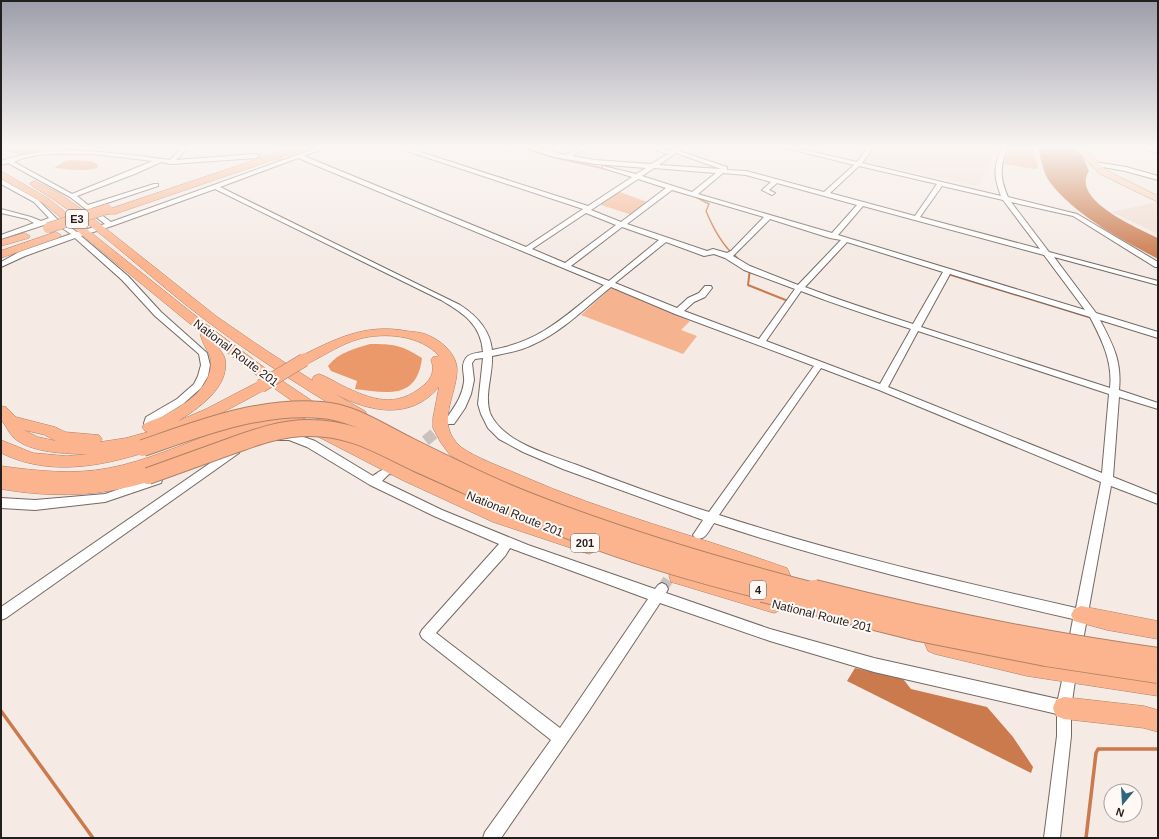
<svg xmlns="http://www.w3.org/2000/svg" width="1159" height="839" font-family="Helvetica,sans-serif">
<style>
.built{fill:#f0ddd3}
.green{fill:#f5b390}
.forest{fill:#eb996b}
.water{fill:#ca7a4d}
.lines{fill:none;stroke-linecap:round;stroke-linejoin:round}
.stream-far2{stroke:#ca7a4d;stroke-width:1.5}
.stream-far1{stroke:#ca7a4d;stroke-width:2}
.stream{stroke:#ca7a4d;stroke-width:3.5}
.minor-tunnel-far1{stroke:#cbc1bc;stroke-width:6;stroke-dasharray:6 3.5;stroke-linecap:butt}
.minor-tunnel{stroke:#cbc1bc;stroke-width:11;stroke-dasharray:11 5.5;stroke-linecap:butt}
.minor-casing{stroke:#736964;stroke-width:2}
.major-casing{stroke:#af8066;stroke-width:1}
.highway-casing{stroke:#af8066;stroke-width:1}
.minor{fill:#fff;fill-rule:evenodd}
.major{fill:#fdd2bb;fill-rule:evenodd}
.highway{fill:#fbb48e;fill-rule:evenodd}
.highway-bridge-far3-casing{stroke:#af8066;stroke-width:11;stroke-linecap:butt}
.highway-bridge-far2-casing{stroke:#af8066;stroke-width:14;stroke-linecap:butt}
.highway-bridge-far1-casing{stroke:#af8066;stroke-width:18;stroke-linecap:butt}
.highway-bridge-casing{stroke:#af8066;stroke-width:24;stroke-linecap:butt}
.highway-bridge-far3{stroke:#fbb48e;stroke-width:10}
.highway-bridge-far2{stroke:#fbb48e;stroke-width:13}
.highway-bridge-far1{stroke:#fbb48e;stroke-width:16}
.highway-bridge{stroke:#fbb48e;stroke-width:22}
.labels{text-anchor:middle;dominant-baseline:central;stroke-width:4;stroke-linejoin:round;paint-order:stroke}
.shield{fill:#fff8f5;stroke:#65605e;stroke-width:1}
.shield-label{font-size:11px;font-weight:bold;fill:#231f1d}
.street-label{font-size:12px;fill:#231f1d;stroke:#fff8f5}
</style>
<rect width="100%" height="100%" fill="#f5eae4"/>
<!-- built -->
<g class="built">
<polygon points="876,146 998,146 978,186 862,161"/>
<polygon points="1158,202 1158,234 1112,212"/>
</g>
<!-- green -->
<g class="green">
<polygon points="1010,146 1030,146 1033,148 1038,168 1034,169 1004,164"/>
<polygon points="617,191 650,203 632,215 598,204"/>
<polygon points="611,288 690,321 681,330 697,336 683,354 581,315"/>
</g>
<!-- forest -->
<g class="forest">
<polygon points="17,146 47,146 38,150 39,152 19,155 6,149"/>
<path d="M72 160 91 161 98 165 97 168C82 172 69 169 54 168L65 161Z"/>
<path d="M370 344C395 344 401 345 422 358 417 400 387 393 355 389L357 381 331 371 328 366C339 352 354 349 370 344Z"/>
</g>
<!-- water -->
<g class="water">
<path d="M1035 146H1071L1083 157 1089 171C1070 200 1138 228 1158 238V259C1121 239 1074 215 1049 181 1043 172 1041 159 1038 149Z"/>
<polygon points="855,668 903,679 911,689 987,707 1013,737 1033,767 1031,773 847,681"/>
</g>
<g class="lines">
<!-- stream-far2 -->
<g class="stream-far2">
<polyline points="516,146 556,158 610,170"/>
<polyline points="651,183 685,194"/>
<path d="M692 195 709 204 706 211C713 228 722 245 736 257"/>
</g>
<!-- stream-far1 -->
<g class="stream-far1">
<polyline points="735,256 739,260"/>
<polyline points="750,269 748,285 788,301"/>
<polyline points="948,274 1092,318"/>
<polyline points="1097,319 1111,323"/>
</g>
<!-- stream -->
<g class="stream">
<polyline points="1,711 93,838"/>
<polyline points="1086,838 1096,753 1098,749 1158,749"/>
</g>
<!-- minor-tunnel-far1 -->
<polyline class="minor-tunnel-far1" points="256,156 284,158"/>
<!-- minor-tunnel -->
<g class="minor-tunnel">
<polyline points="387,472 446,424"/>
<polyline points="662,589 677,566"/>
</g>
<defs>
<g id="minor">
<path d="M183 146H189L176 160 256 154 259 156 256 158 171 164 161 162 137 173 77 196 88 205 154 184H158V186L92 208 111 222 322 146H330L304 156 526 247 583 209 407 151 402 146H408L411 149 588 206 632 177 603 168V166L636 174 646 168 595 164 554 157 522 146H531L565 155 583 146H590L572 156 595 160 651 164 668 154 643 146H652L671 151 679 146H686L679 151 727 167V170L746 171 824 192 854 165 778 146H788L857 162 869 146H875L862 163 1001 196C993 175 994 166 1002 146H1008C1000 167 999 176 1008 197L1077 214 1158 262V267H1155L1073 216 1011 202 1049 252 1158 281V285L1054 257 1096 313 1158 332V338L1100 320C1113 345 1122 361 1119 390L1158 403V409L1119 397 1113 477 1158 495V504L1111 486 1084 635 1082 639 1077 641 1072 639 1070 635 1073 619C952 591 832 562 714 523 709 530 705 542 695 538L693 535 703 520 563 469 523 452 499 439 488 428 481 414 478 404 483 358 475 359 472 363 474 380 471 394 465 408 454 424H446L445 421C453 408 462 398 464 382 465 374 460 366 466 358 470 353 477 353 483 352 481 324 463 313 441 300L215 189 112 226 81 236 128 276 161 312 207 353 210 365 208 376 201 388 183 404 155 421 153 426H145L144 423 146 417 177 399 194 384 198 376 201 365 199 354 155 316 122 280 75 238 25 256 1 267V262L19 252 71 234 53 222 1 239V235L34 223 27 219 1 213V209L31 217 41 221 49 218 34 202 1 184V179L38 200 56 218 77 232 105 224 70 197 8 163 1 165V161C56 142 114 153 170 160ZM676 153 721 169 659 165ZM93 154 153 161 72 194 14 162C34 151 70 154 93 154ZM298 158 604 285C566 315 542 341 492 350 490 330 477 316 460 305L220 187ZM859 166 937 184 915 216 830 193ZM654 168 716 173 692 192 642 176ZM723 173 746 175 771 182 762 190 772 195 775 193 769 190 777 183 857 205 832 233 698 194ZM638 179 666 188 621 222 591 210ZM942 186 1003 200 1040 249 920 217ZM672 190 764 217 731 251 727 253 713 249 707 251 627 224ZM863 206 1044 255 1085 310 838 235ZM586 213 616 225 565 263 532 249ZM770 219 830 238 841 240 798 285 750 266 733 256ZM622 227 659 240 609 281 571 266ZM666 242 704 256 714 254 725 258 744 270 795 289 759 339 684 311 694 302 705 297 712 288 711 286H705L699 293 688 298 677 308 615 283ZM847 242 943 272 913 324C877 312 841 301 805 287ZM950 274 1090 317C1102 340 1113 362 1110 388L921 327ZM611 287 675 314 814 366 709 512C664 498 620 482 577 465 555 457 532 450 513 438 504 432 494 423 490 413 484 395 493 375 492 356 506 353 521 351 534 344 563 331 586 307 611 287ZM801 291C837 305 874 317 911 329L880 384 766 341ZM918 331 1109 394 1102 473 888 387ZM821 368 879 390 1101 482 1076 608C956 581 836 553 719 515Z"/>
<polygon points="1137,146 1146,146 1158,149 1158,153"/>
<polygon points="1094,162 1126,167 1158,176 1158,180 1125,171 1092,165 1092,163"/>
<path d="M290 432 315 441 373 476C379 472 382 468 389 470L390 473 382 481 442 510 528 545 655 589 658 585 662 583 666 585 668 589 666 593 770 629 874 658 1058 699 1063 676 1068 674 1073 676 1075 681 1071 708V736L1060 838H1044L1057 736V714L874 672 770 641 660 603 588 712 501 838H483L485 832 551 740 422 638 420 634 422 630 499 544 434 516 370 485 307 447 289 440H276L275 437 276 434ZM510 548 648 599 560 728 436 633 505 556Z"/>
<polygon points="235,446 239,447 240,450 239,453 6,618 1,620 1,607"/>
<polygon points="157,476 161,477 162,480 161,483 105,502 35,510 1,508 1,498 35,500 105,494"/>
</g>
<polygon id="major" points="1073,146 1081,146 1106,170 1158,196 1158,202 1100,174"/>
<g id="highway">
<polygon points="297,146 309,146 308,148 115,214 107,214 106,212 107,210"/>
<path d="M1 171 49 199 211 328 281 380 354 429 357 433 354 437 347 438 414 472 504 512 595 541 598 546 595 551 589 554 493 522 402 480 309 432C274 420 240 435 207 448 187 455 166 463 146 470L154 472 156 476 154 480C103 497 53 498 1 489V466C38 471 73 475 109 468 146 461 181 445 216 432 241 423 268 413 296 417 311 419 327 428 340 435L271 386 217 345C219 349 224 354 225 359 230 387 198 409 178 421L206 409 256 383 261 381 266 383 268 386 266 389C225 412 184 433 139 446L142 450 140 454C93 468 46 475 1 453V440L33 453 67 456 88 454C67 454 29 453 13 437 8 432 6 425 1 420V406L6 407 16 417 55 427 65 432 99 435 102 439 100 442 126 438 148 432 145 431 142 427C146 421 154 420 161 417 183 406 212 389 211 361 211 354 201 343 200 332L43 203 1 178ZM24 430 45 435 56 441 38 437Z"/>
<path d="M35 181 60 194 80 208 216 316 258 345 313 381 312 379 314 376 319 374C327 377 334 381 341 385 372 400 396 409 424 385 432 378 435 370 431 360L433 357 439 356C421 335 384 332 359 339 341 344 325 355 309 363L304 364 299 363 297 360 299 357C335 339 365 323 407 331 413 332 420 332 425 334 439 339 456 352 457 369 457 396 434 424 461 447 474 457 504 468 520 475 606 513 698 536 787 568L793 581 791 587 784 589 777 587 774 580 640 534 534 496 474 468 450 455 441 443 433 428V418L439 387C410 421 370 412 335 394L365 411 367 415 365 419 360 420 355 419C296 384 239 347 186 305 135 264 88 219 32 186L30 184Z"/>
<polygon points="56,232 61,235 60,237 1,258 1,251"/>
<polygon points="25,233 30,236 29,238 1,246 1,240"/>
<polygon points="678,568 774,595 781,598 784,604 781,610 774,613 678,584 671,582 669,576 671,570"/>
<polygon points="1081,606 1158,621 1158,639 1107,630 1074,621 1071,615 1074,609"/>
<polygon points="935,634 1027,656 1158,674 1158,696 1027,676 935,654 928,651 925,644 928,637"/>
<polygon points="1064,697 1144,706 1158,710 1158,732 1144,728 1064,719 1056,716 1053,708 1056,700"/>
</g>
</defs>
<!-- minor casing -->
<use href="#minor" class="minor-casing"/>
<!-- major casing -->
<use href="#major" class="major-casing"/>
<!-- highway casing -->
<use href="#highway" class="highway-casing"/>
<!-- minor -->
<use href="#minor" class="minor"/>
<!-- major -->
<use href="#major" class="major"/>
<!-- highway -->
<use href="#highway" class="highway"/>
<defs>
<polyline id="highway-bridge-far3" points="48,228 107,209"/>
<polyline id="highway-bridge-far2" points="261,386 304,360"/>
<g id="highway-bridge-far1">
<path d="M143 448C201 428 259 405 321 410 353 412 381 432 410 446 442 462 474 478 507 492 606 533 714 565 818 592"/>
<path d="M148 476C173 467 198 458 223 449 251 439 278 428 309 428 354 428 381 447 420 465 472 488 525 513 577 534 639 558 703 576 767 592"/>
</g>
<g id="highway-bridge">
<polyline points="763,591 919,630 1046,655 1158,672"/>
<path d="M814 591C928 620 1042 643 1158 659"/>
</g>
</defs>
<!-- highway-bridge-far3 casing -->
<use href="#highway-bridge-far3" class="highway-bridge-far3-casing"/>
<!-- highway-bridge-far2 casing -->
<use href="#highway-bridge-far2" class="highway-bridge-far2-casing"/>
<!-- highway-bridge-far1 casing -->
<use href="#highway-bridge-far1" class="highway-bridge-far1-casing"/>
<!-- highway-bridge casing -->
<use href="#highway-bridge" class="highway-bridge-casing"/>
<!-- highway-bridge-far3 -->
<use href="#highway-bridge-far3" class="highway-bridge-far3"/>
<!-- highway-bridge-far2 -->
<use href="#highway-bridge-far2" class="highway-bridge-far2"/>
<!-- highway-bridge-far1 -->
<use href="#highway-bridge-far1" class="highway-bridge-far1"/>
<!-- highway-bridge -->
<use href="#highway-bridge" class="highway-bridge"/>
</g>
<!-- sky -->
<linearGradient id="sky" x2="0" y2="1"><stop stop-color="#9c9daa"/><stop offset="0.56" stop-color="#faf6f3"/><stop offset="1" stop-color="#faf6f3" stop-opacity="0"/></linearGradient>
<rect width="1159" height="263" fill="url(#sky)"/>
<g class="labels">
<!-- shield labels -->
<g class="shield">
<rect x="66" y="210" width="22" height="18" rx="3"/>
<rect x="571" y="534" width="28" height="18" rx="3"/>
<rect x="750" y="581" width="16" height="18" rx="3"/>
</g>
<g class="shield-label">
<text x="77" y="219">E3</text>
<text x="585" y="543">201</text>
<text x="758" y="590">4</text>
</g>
<!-- street labels -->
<g class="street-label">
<text transform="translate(236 353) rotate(37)">National Route 201</text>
<text transform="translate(515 514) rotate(22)">National Route 201</text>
<text transform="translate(822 616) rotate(14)">National Route 201</text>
</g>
</g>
<!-- border -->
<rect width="1159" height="839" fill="none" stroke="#231f1d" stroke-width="4"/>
<!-- north arrow -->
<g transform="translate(1123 803) rotate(198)"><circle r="19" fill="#fff8f5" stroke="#a7a19f"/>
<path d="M0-3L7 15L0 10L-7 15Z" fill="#2c667f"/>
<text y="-6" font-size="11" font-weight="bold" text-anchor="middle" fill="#231f1d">N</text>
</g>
</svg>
